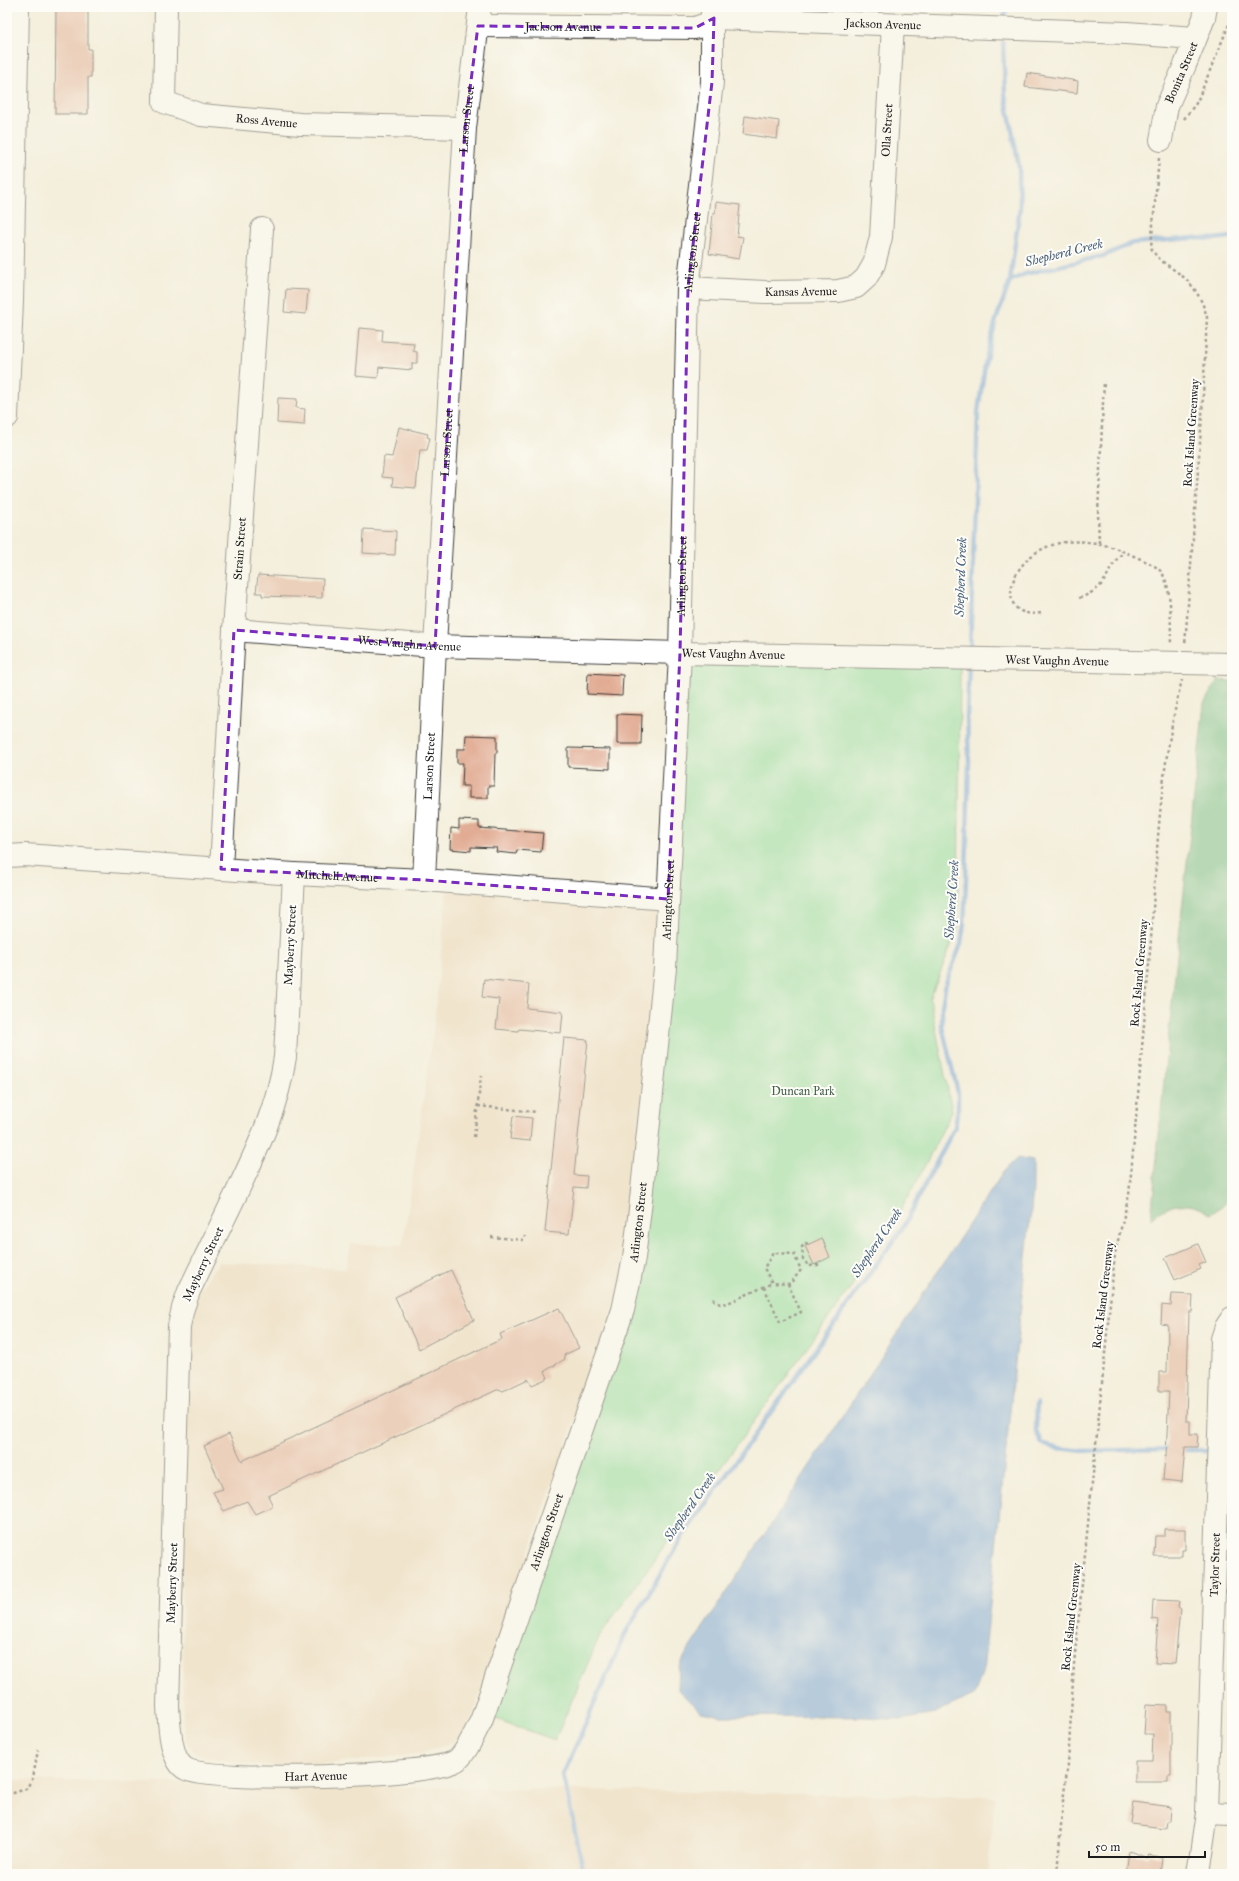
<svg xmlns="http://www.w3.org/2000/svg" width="1239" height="1881" font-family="'IM FELL Great Primer',serif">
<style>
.built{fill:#ecd8ba}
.green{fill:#8cde9e;stroke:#547d5d}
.forest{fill:#71bd85;stroke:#466c50}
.water{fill:#6ea0d9;stroke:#455e7a}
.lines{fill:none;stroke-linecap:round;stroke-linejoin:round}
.stream{stroke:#6ea0d9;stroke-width:4.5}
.building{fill:#e1aa92}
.minor-casing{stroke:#3c3c39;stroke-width:24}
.path{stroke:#3c3c39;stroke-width:2.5;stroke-dasharray:3 3;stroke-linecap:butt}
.minor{stroke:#fff;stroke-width:22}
.marked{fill:none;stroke:#7b2cbf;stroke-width:3;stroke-dasharray:8 5;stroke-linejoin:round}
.labels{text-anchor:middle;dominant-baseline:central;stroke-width:4;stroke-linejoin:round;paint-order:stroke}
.street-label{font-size:12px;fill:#1c1c1c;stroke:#fdfcf7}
.park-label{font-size:12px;fill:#43604a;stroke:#fdfcf7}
.water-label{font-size:13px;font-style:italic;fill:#455e7a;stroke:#fdfcf7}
</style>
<rect width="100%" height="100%" fill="#fdfcf7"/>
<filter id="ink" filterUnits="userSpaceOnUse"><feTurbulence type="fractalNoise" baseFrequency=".025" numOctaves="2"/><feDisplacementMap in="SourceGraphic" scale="8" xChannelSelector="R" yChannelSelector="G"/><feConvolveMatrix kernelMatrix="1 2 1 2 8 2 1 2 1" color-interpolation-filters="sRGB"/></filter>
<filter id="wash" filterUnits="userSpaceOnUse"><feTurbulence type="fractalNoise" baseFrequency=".012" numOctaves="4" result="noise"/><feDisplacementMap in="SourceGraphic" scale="16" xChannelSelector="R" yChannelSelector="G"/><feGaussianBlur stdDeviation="0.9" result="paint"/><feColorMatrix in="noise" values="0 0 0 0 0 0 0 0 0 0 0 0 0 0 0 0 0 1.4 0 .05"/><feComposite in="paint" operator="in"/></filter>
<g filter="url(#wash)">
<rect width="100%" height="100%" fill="#f4efdc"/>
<!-- built -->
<g class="built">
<polygon points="447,890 641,905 656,910 659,941 625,1273 472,1718 454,1742 421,1754 293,1767 245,1764 211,1758 193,1751 186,1739 183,1721 181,1361 197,1293 219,1262 346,1269 351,1244 403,1245 435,1016"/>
<polygon points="7,1780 996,1797 987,1874 7,1874"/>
</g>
<!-- green -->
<polygon class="green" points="695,662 960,667 958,927 930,999 952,1111 918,1179 882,1244 600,1635 555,1740 493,1718 635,1290 689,668"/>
<!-- forest -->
<path class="forest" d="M1218 680 1232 681V1192L1227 1202 1222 1207 1210 1214C1191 1200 1167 1202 1151 1219L1166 1059 1204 703Z"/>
<!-- water -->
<polygon class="water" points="1017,1158 1033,1161 1033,1190 983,1672 974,1695 930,1715 899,1720 867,1717 721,1716 701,1712 678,1690 679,1668 687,1652 1004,1171"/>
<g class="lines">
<!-- stream -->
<g class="stream">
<polyline points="1005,16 1006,7"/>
<polyline points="1010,281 1025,274 1103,256 1133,243 1195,238 1213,239 1232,237"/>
<polyline points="970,652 978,411 986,359 996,320 1010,281 1020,207 1019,166 1005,94 1003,43"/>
<polyline points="1037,1403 1036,1431 1042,1443 1050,1447 1083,1451 1171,1449"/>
<polyline points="1180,1450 1209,1450"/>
<polyline points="1231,1450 1232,1450"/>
<polyline points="584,1874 563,1775 625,1634 682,1537 903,1227 955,1127 958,1108 958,1093 942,1026 942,1006 946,983 961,944 964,923 966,881 969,761 967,717 969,664"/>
</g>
</g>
<g id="blocks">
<!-- building -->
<g class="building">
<polygon points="56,7 88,7 88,49 91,49 91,77 88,77 88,114 55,114"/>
<polygon points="1027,73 1078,81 1077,93 1025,87"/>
<polygon points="745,116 779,121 777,139 743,134"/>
<polygon points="716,202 740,205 737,236 743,237 739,259 709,254 713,213 715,213"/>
<polygon points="286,289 308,290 306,314 284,312"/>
<polygon points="359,328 383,330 382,341 414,343 413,351 417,352 417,363 412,363 412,370 379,367 378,378 355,376"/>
<polygon points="278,398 297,399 296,408 305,409 304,425 277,423"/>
<polygon points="399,427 428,434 427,437 430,438 427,450 420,450 416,488 392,486 393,478 382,477 384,456 392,457"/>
<polygon points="364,529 396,531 395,555 363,553"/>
<polygon points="258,575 323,579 322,598 262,596 262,593 256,593"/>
<polygon points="588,673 623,675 622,696 587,694"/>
<polygon points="617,714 642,715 641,744 617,744"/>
<polygon points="466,735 497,736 497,753 495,753 494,786 488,786 488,798 469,798 469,786 462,786 463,763 457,763 457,749 465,749"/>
<polygon points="568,748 610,749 610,769 568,767"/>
<polygon points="459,820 479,821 479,828 543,833 541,852 517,850 516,854 496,852 497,848 471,847 471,851 450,849 451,828 459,829"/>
<polygon points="484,979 529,984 527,1008 563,1012 561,1033 519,1029 518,1031 496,1029 499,999 482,997"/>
<polygon points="564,1038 588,1040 574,1175 587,1176 586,1188 574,1187 569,1234 545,1232"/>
<polygon points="513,1116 532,1118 530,1141 510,1139"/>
<polygon points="822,1238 830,1257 814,1265 805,1246"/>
<polygon points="1198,1244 1206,1262 1199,1265 1201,1269 1175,1280 1165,1258"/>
<polygon points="451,1270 474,1320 419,1349 395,1297"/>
<polygon points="1172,1294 1193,1295 1192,1312 1189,1312 1186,1421 1190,1421 1190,1434 1198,1434 1197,1447 1185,1447 1182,1482 1163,1480 1165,1456 1166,1456 1169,1391 1159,1391 1159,1372 1167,1372 1168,1325 1161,1324 1162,1305 1171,1306"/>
<polygon points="559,1308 579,1348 564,1355 565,1359 545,1371 548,1378 532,1385 528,1379 503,1391 499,1389 268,1496 273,1506 255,1514 247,1501 224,1511 213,1492 223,1489 204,1446 229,1434 242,1461 502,1339 500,1334"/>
<polygon points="1165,1529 1185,1529 1185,1550 1182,1550 1182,1556 1154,1556 1155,1536 1165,1536"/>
<polygon points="1153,1600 1179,1601 1178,1608 1180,1608 1175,1664 1155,1663 1158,1620 1152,1619"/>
<polygon points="1146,1705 1167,1706 1167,1712 1171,1712 1171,1776 1168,1776 1168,1782 1135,1782 1135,1761 1152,1761 1153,1734 1144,1734"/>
<polygon points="1134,1802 1171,1807 1170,1821 1167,1821 1166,1828 1131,1824"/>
<polygon points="1129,1851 1148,1858 1148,1855 1162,1857 1160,1874 1126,1874"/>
</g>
</g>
</g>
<g filter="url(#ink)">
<use href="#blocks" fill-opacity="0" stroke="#3c3c39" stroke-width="1"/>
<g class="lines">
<defs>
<g id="minor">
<path id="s1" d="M166 7 164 102 201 115 300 124 465 128"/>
<path id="s2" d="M478 26 695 28 706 24 714 18 1126 33 1195 38"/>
<path id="s3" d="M1161 140 1167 106 1185 65 1204 18 1206 7"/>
<path id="s4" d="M688 288 765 292 838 291 856 287 866 278 874 264 881 237 893 25"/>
<polyline points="7,417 12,301 18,7"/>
<path id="s5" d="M234 630 435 646 680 653 1232 664"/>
<path id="s6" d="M7 856 25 855 294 874 424 880 668 899"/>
<path id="s7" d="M221 869 234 630 262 229"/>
<path id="s8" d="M294 874 285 1057C278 1106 258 1148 237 1192 221 1225 205 1258 189 1291L183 1308 179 1326 168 1706C169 1722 170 1761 186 1769 212 1783 436 1777 457 1760 467 1752 475 1732 481 1721L623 1310 634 1258 640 1209 665 968 680 653 688 288 712 82V7"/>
<path id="s9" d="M424 880 435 646 465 128 480 7"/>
<polyline points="1207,1813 1232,1814"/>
<path id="s10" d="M1198 1874 1207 1813 1222 1339 1226 1327 1232 1318"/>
</g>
</defs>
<!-- minor casing -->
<use href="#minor" class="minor-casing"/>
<!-- path -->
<g class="path">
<polyline points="1184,119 1197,102 1232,17"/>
<path d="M1159 158 1151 247C1156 260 1170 266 1181 275 1195 286 1202 300 1207 317L1202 416 1185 645"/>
<polyline points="1099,543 1098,513 1104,381"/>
<path d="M1079 598C1113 586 1102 571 1124 552"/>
<path d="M1041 613C1003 619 1005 582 1026 561 1050 536 1090 538 1120 550 1131 555 1145 560 1156 567 1174 578 1170 625 1171 645"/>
<polyline points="478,1106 536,1112"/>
<polyline points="474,1137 481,1076"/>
<polyline points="491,1237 524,1240 525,1236"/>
<polyline points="808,1244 806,1243 802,1247 803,1259 809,1266 818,1265 817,1263"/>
<polyline points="764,1287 780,1322 801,1312 788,1284"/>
<polyline points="713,1299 720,1304 728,1303 772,1283 764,1268 773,1253 794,1254 801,1270 790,1284 772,1283"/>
<polyline points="7,1795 26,1789 33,1778 38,1750"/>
<path d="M1057 1874 1063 1801 1068 1764 1074 1664 1115 1253 1129 1195C1137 1110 1144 1024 1151 939 1157 852 1160 765 1182 680"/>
</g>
<!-- minor -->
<use href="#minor" class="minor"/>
</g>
</g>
<!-- marked area -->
<path d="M0 0H1239V1881H0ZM714 18 712 82 688 288 680 653 668 899 424 880 221 869 234 630 435 646 465 128 478 26 695 28Z" fill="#f4efdc" fill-opacity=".55" fill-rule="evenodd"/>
<path class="marked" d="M714 18 712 82 688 288 680 653 668 899 424 880 221 869 234 630 435 646 465 128 478 26 695 28Z"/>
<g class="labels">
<!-- street labels -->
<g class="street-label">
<text stroke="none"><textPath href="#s2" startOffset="408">Jackson Avenue</textPath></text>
<text stroke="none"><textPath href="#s2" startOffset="85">Jackson Avenue</textPath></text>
<text stroke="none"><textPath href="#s3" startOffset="71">Bonita Street</textPath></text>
<text stroke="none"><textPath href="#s9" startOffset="762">Larson Street</textPath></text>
<text stroke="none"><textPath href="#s1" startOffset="200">Ross Avenue</textPath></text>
<text stroke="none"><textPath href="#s4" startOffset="333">Olla Street</textPath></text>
<text stroke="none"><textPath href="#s8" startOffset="2737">Arlington Street</textPath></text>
<text stroke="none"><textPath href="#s4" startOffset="113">Kansas Avenue</textPath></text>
<text transform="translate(1191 433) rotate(-86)">Rock Island Greenway</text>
<text stroke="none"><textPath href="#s9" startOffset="438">Larson Street</textPath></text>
<text stroke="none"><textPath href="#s7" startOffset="321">Strain Street</textPath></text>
<text stroke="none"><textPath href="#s8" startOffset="2413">Arlington Street</textPath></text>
<text stroke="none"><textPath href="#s5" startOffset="176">West Vaughn Avenue</textPath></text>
<text stroke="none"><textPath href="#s5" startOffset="500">West Vaughn Avenue</textPath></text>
<text stroke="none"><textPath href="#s5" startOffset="824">West Vaughn Avenue</textPath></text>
<text stroke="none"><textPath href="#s9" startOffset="114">Larson Street</textPath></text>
<text stroke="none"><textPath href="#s6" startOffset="331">Mitchell Avenue</textPath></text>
<text stroke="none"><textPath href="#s8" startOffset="2089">Arlington Street</textPath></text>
<text transform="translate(290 945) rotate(-87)">Mayberry Street</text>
<text transform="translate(1139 973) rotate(-85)">Rock Island Greenway</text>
<text stroke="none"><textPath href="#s8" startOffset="1765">Arlington Street</textPath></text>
<text transform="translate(203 1264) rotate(-65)">Mayberry Street</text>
<text transform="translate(1103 1295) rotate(-83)">Rock Island Greenway</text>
<text stroke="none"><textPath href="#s8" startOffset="1441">Arlington Street</textPath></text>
<text stroke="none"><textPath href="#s10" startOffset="310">Taylor Street</textPath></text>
<text transform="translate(172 1583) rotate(-88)">Mayberry Street</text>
<text transform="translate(1071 1617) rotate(-84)">Rock Island Greenway</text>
<text stroke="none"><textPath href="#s8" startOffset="1052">Hart Avenue</textPath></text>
</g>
<!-- park labels -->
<g class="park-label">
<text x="803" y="1091">Duncan Park</text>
</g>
<!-- water labels -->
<g class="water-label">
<text transform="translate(1064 253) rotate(-14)">Shepherd Creek</text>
<text transform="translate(961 577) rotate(-88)">Shepherd Creek</text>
<text transform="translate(952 900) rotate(-86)">Shepherd Creek</text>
<text transform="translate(877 1243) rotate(-56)">Shepherd Creek</text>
<text transform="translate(690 1507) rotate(-55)">Shepherd Creek</text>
</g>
</g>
<!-- margin -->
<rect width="1239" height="1881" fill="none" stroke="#fdfcf7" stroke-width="24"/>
<!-- scale -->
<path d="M1089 1851v6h116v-6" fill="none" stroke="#1c1c1c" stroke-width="2"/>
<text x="1095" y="1851" font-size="12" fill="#1c1c1c" stroke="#fdfcf7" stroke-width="3" paint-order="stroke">50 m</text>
</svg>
